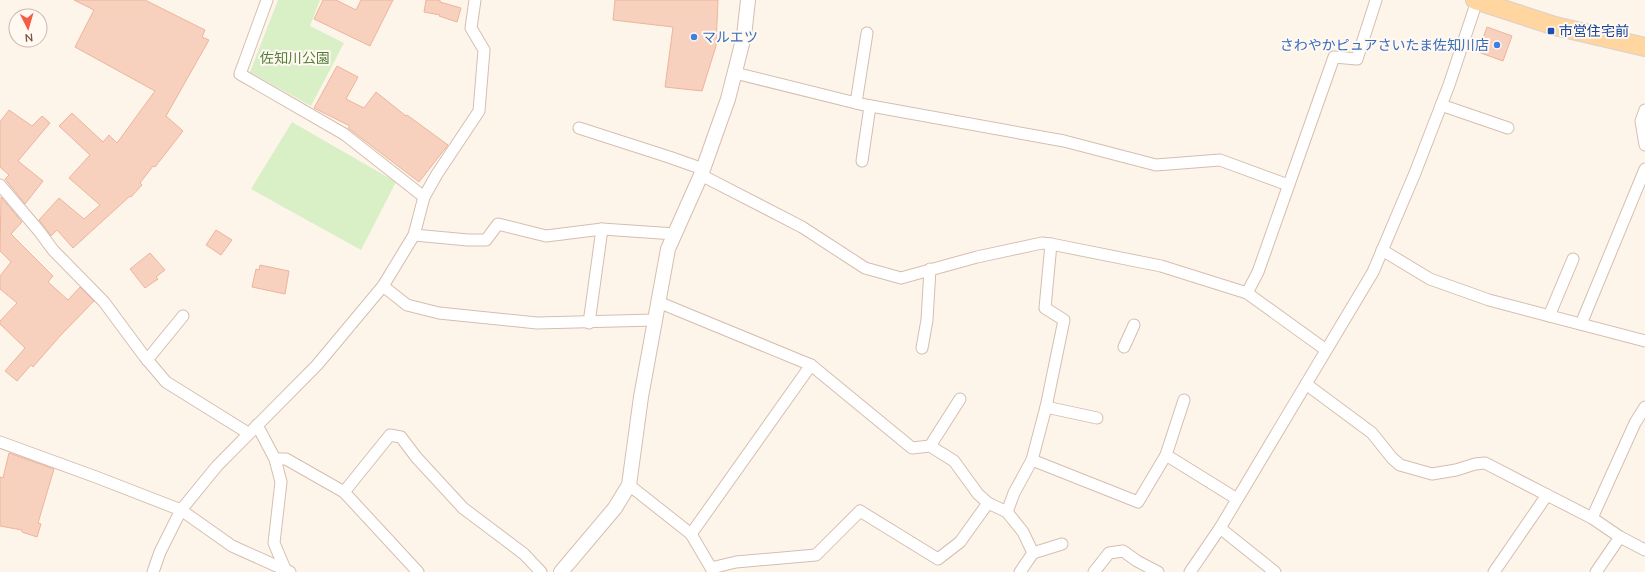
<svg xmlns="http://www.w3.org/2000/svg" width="1645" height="572" font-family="Mulish,'Noto Sans JP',sans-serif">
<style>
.green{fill:#d9efc5}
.building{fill:#f7d0be;stroke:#ecb59c}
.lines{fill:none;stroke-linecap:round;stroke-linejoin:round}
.minor-casing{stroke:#d5beb0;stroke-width:13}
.tertiary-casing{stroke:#d5beb0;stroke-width:16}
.primary-casing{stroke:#dbd0cc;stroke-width:20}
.minor{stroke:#fff;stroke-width:11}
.tertiary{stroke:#fff;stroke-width:14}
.primary{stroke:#ffd5a0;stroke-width:18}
.transit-dot{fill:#1a4fb4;stroke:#fff9f2;stroke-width:1.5}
.shop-dot{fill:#3f7fe0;stroke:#fff9f2;stroke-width:1.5}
.labels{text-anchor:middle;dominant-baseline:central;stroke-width:4;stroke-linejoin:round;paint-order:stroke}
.transit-label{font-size:14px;fill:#164399;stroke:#fff9f2;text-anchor:start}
.shop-label{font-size:14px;fill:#366cbe;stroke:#fff9f2;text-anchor:start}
.park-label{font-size:14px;fill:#557e3c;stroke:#fff9f2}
</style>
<rect width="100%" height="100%" fill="#fef5ea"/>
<!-- green -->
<g class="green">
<polygon points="278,0 320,0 310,26 344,43 311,106 250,72"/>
<polygon points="292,122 396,182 361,250 251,189"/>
</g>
<!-- building -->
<g class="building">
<polygon points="74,0 145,0 205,30 202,37 209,40 166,116 183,131 155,167 153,166 140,183 142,185 131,197 130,196 73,248 57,230 51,236 39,220 59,198 84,219 100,205 69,178 90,155 59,126 72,113 103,142 109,135 117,143 155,91 75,47 94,10"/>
<polygon points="323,0 336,0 356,10 361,0 393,0 370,46 314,19"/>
<polygon points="426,0 440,0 440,2 461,8 457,22 439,16 440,15 424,12"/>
<polygon points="615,0 718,0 716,46 702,91 665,87 673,27 613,20"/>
<polygon points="1487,27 1512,36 1503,61 1478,52"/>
<polygon points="337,66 358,77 346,99 364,108 376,92 406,116 407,115 448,145 419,182 348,128 350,126 314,108"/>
<polygon points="9,110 32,126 42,116 50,123 18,161 43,181 25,204 5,179 9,175 0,167 0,122"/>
<polygon points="1,197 22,222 11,234 53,276 48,282 68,300 80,287 94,301 60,336 33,367 31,365 17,381 5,371 25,348 0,324 0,321 17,303 0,289 0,276 11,262 0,251"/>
<polygon points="216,230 232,240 221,255 206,245"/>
<polygon points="150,253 165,270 156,277 158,279 145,288 130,269"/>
<polygon points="260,265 289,271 285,294 252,287 256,269 259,270"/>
<polygon points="9,453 54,469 38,523 41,524 37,537 22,532 22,530 0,526 0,477 3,478"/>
</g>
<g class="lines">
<defs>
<g id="minor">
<polyline points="267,0 240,74 344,134 424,197"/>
<polyline points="735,73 860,104 1064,141 1156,165 1220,160 1288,185"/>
<polyline points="856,103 867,33"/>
<polyline points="1441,105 1508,128"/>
<polyline points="1645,110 1641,121 1645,145"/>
<polyline points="579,128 669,157 703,169"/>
<polyline points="862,161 870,106"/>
<polyline points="701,175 802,227 865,268 901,278 977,257 1042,243 1051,244 1161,266 1247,293 1326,350"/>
<polyline points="0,185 39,231 53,250 104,302 144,356 166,382 248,433"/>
<polyline points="414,235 468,240 486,240 498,224 546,236 602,229 675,234"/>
<polyline points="1382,250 1430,279 1489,300 1645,341"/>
<polyline points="383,286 407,305 439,313 537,323 655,320"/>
<polyline points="1247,293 1258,272 1334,57 1357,59 1376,0"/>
<polyline points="658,302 811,365 912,448 930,446 954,461 978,494 988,503 1007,512 1023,532 1033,553"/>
<polyline points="1549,316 1573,259"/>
<polyline points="589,323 602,229"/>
<polyline points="1581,324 1645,169"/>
<polyline points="1124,347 1134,325"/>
<polyline points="922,348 927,320 930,269"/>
<polyline points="147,360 183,316"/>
<polyline points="1306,384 1372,433 1392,458 1400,465 1432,474 1456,470 1475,464 1485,463 1547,495"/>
<polyline points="1046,407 1097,418"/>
<polyline points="257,425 275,459 281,482 274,543 285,569"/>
<polyline points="0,442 96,477 181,510 232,546 290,572"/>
<polyline points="930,446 960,399"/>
<polyline points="1166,455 1237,499"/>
<polyline points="275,459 286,459 344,492 418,572"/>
<polyline points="1032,460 1138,502 1166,455 1184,400"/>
<polyline points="629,485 691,534 711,568 736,562 816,555 860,511 938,559 960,542 988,503"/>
<polyline points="344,492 390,435 401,437 416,457 463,508 524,554 541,572"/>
<polyline points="1007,512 1014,493 1032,460 1046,407 1064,320 1045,308 1051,244"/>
<polyline points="1592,518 1635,423 1645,407"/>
<polyline points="1220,528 1275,572"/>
<polyline points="691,534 811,365"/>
<polyline points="153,572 160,552 181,510 217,466 317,365 383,286 414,235 424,197 437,174 479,111 484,50 471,28 475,0"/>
<polyline points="1020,572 1033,553 1062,544"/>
<polyline points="1094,572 1109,553 1123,551 1137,561 1158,572"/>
<polyline points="1190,572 1220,528 1373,272 1415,173 1449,85 1477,1"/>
<polyline points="1494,572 1547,495 1592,518 1620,537 1645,550"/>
<polyline points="1596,572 1620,537"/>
</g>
<polyline id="tertiary" points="561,572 615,508 629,485 641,397 668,249 701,175 728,99 744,36 748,0"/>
<polyline id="primary" points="1475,0 1555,26 1645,47"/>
</defs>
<!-- minor casing -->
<use href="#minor" class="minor-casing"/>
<!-- tertiary casing -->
<use href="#tertiary" class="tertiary-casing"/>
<!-- primary casing -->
<use href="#primary" class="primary-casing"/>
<!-- minor -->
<use href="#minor" class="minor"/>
<!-- tertiary -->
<use href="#tertiary" class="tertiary"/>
<!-- primary -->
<use href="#primary" class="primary"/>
</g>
<!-- markers -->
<rect class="transit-dot" x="1547" y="27" width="8" height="8" rx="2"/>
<g class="shop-dot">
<circle cx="694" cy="37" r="4"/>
<circle cx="1497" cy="45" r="4"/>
</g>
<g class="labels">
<!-- transit labels -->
<g class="transit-label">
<text x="1559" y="31">市営住宅前</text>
</g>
<!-- shop labels -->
<g class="shop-label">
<text x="702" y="37">マルエツ</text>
<text x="1489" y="45" text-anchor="end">さわやかピュアさいたま佐知川店</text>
</g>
<!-- park labels -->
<g class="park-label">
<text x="295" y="58">佐知川公園</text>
</g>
</g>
<!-- north arrow -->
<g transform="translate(28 28) rotate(175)"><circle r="19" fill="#fff9f2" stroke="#cbb9ae"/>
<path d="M0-3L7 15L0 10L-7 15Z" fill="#f45d43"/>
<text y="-6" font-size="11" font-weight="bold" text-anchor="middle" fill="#7d5849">N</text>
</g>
</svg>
